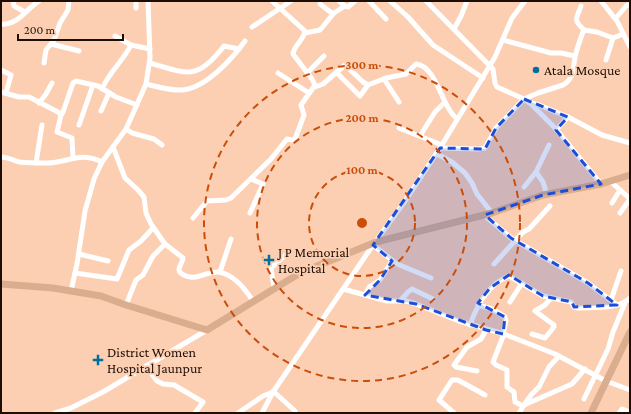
<svg xmlns="http://www.w3.org/2000/svg" width="631" height="414" font-family="'Crimson Pro',serif">
<style>
.lines{fill:none;stroke-linecap:round;stroke-linejoin:round}
.minor{stroke:#fff;stroke-width:5}
.major{stroke:#d9ad8e;stroke-width:7}
.marked{fill:#1d4ed8;fill-opacity:0.2;stroke:#1d4ed8;stroke-width:3;stroke-dasharray:8 5;stroke-linejoin:round}
.ring{fill:none;stroke:#ca4e0b;stroke-width:2;stroke-dasharray:7 5}
.poi-dot{fill:#016f9b;stroke:#fccfb2;stroke-width:1.5}
.labels{text-anchor:middle;dominant-baseline:central;stroke-width:3.5;stroke-linejoin:round;paint-order:stroke}
.poi-label{font-size:14px;fill:#1d0e05;stroke:#fccfb2;text-anchor:start}
.centre{fill:#ca4e0b;stroke:#fccfb2;stroke-width:2}
.ring-label{font-size:12px;text-anchor:middle;font-weight:bold;fill:#ca4e0b;stroke:#fccfb2;stroke-width:3.5;stroke-linejoin:round;paint-order:stroke}
</style>
<rect width="100%" height="100%" fill="#fccfb2"/>
<g class="lines">
<!-- minor -->
<g class="minor">
<polyline points="13,1 14,6 25,12"/>
<polyline points="136,1 136,8"/>
<polyline points="339,1 345,6 348,7 355,1"/>
<polyline points="369,1 386,19"/>
<polyline points="390,1 408,17 433,45 483,78"/>
<polyline points="426,1 493,69 495,83 497,87 524,99 528,102 539,105 568,117 602,135 630,143"/>
<polyline points="601,1 617,21 630,47"/>
<polyline points="320,4 333,14"/>
<path d="M581 6C576 20 573 19 584 30"/>
<polyline points="616,18 626,6 630,4"/>
<path d="M1 24C18 26 27 8 39 1"/>
<polyline points="252,27 291,1"/>
<polyline points="454,29 461,16 467,1"/>
<polyline points="305,33 320,30 334,13 345,6"/>
<polyline points="115,36 131,45 150,49"/>
<polyline points="503,40 551,53 561,53 575,56"/>
<polyline points="51,44 79,51"/>
<polyline points="606,60 613,38"/>
<polyline points="44,63 46,50 54,40 60,23 68,10 69,1"/>
<path d="M150 63C188 74 197 81 224 46L239 49"/>
<polyline points="1,70 11,75 6,93"/>
<polyline points="336,72 360,96 368,85"/>
<polyline points="278,73 309,93"/>
<polyline points="307,73 324,56"/>
<polyline points="384,79 399,102"/>
<path d="M146 84C158 87 171 91 183 90 207 87 232 59 245 41"/>
<path d="M315 87 323 84 345 65 363 82 368 85 386 78 406 74 416 64C434 66 440 96 449 109 451 113 454 116 457 119"/>
<path d="M102 89C109 72 123 61 131 45"/>
<polyline points="1,92 19,97 29,97 58,112 61,115 57,132 72,138 73,158"/>
<polyline points="529,102 556,129 601,184"/>
<polyline points="39,103 46,94 52,83"/>
<polyline points="101,111 109,93"/>
<polyline points="61,115 63,112 73,83 76,81 98,86 116,97 137,105"/>
<polyline points="79,125 93,85"/>
<polyline points="399,128 442,145"/>
<polyline points="126,129 132,133 154,139 162,145"/>
<polyline points="556,130 568,117"/>
<polyline points="420,136 435,112 445,102"/>
<path d="M113 147 125 178 138 190 144 197 146 213 151 224 165 244 183 258C183 262 179 266 179 269 179 272 180 273 182 274 196 283 205 271 218 272 234 274 245 289 253 301"/>
<path d="M440 148 478 149 485 148 496 128 524 99 538 93 563 85C574 79 573 68 575 57 577 48 580 40 583 32L584 30 597 32 613 38 623 34"/>
<polyline points="437,154 452,162 465,173 472,183 477,194 492,213"/>
<path d="M1 157C7 157 13 160 19 162 28 163 38 163 47 163 68 163 79 151 102 162"/>
<polyline points="36,163 42,125"/>
<polyline points="536,172 543,182 547,195"/>
<polyline points="610,181 630,199"/>
<polyline points="524,187 536,172 549,145"/>
<polyline points="612,203 620,190"/>
<polyline points="250,213 263,184 251,179"/>
<polyline points="620,213 630,199"/>
<polyline points="484,215 511,238 588,283 617,305"/>
<path d="M193 218 207 201 226 200 231 198 271 159 287 139 292 140 295 139 304 115 301 105 315 85 312 79 293 54C294 45 304 40 305 31L272 1"/>
<polyline points="373,245 397,264 431,278"/>
<polyline points="79,254 108,261"/>
<polyline points="494,264 523,232 529,229 550,206"/>
<polyline points="220,272 231,239"/>
<polyline points="75,273 117,279 129,250 141,241 153,228"/>
<polyline points="274,288 271,268 289,252"/>
<polyline points="343,289 387,301 406,301 416,304 459,321 504,334 555,354 606,381 630,390"/>
<polyline points="71,291 77,264 85,211 94,179 102,162 126,129 146,84 150,58 148,1"/>
<polyline points="365,295 369,287 380,280 392,261"/>
<polyline points="611,300 621,271"/>
<polyline points="400,301 408,292 412,289 433,299"/>
<polyline points="510,302 522,283"/>
<polyline points="126,305 136,280 143,275 153,256 165,244"/>
<polyline points="478,305 492,309 505,317 506,321 503,334"/>
<path d="M470 325C477 305 488 284 509 276L543 296 571 302 574 307 578 308C594 307 617 310 630 298"/>
<polyline points="504,334 493,362 496,365 507,370 507,387 514,392 515,402 523,406"/>
<polyline points="532,334 545,338 554,327 554,325 535,311 545,305 551,298"/>
<polyline points="146,366 157,381 163,384 174,385 203,402 195,413"/>
<polyline points="477,371 456,367 454,365 467,347 481,339 486,330"/>
<polyline points="273,391 295,411"/>
<polyline points="584,399 608,349 613,332 625,303"/>
<polyline points="524,405 531,395 539,387 549,367 559,356"/>
<polyline points="55,413 71,408 103,392 207,330"/>
<polyline points="238,413 263,396 273,392"/>
<polyline points="262,413 273,392 373,245 403,204 440,148 495,57 512,18 525,1"/>
<polyline points="454,413 439,400 452,380 458,380 485,395"/>
<polyline points="519,413 524,405 572,384 585,369"/>
<polyline points="619,413 622,409 630,412"/>
</g>
<!-- major -->
<g class="major">
<polyline points="1,284 53,288 101,296 126,305 207,330 300,273 376,242 492,213 543,195 601,184 630,175"/>
<polyline points="591,413 630,332"/>
</g>
</g>
<!-- marked area -->
<path class="marked" d="M524 99 568 117 556 130 601 184 543 195 485 215 511 238 588 283 617 305 574 307 572 302 543 296 509 275 490 288 478 303 505 317 503 334 486 330 416 304 365 295 380 280 392 261 373 245 440 148 485 149 496 128Z"/>
<!-- distance rings -->
<g class="ring">
<circle cx="362" cy="223" r="53"/>
<circle cx="362" cy="223" r="105"/>
<circle cx="362" cy="223" r="158"/>
</g>
<!-- markers -->
<g class="poi-dot">
<circle cx="536" cy="70" r="4"/>
<path d="M267 254h4v4h4v4h-4v4h-4v-4h-4v-4h4z"/>
<path d="M96 354h4v4h4v4h-4v4h-4v-4h-4v-4h4z"/>
</g>
<g class="labels">
<!-- poi labels -->
<g class="poi-label">
<text x="544" y="70">Atala Mosque</text>
<text x="278" y="252">J P Memorial<tspan x="278" dy="16">Hospital</tspan></text>
<text x="107" y="352">District Women<tspan x="107" dy="16">Hospital Jaunpur</tspan></text>
</g>
</g>
<circle cx="362" cy="223" r="6" class="centre"/>
<g class="ring-label">
<text x="362" y="69">300 m</text>
<text x="362" y="122">200 m</text>
<text x="362" y="174">100 m</text>
</g>
<!-- border -->
<rect width="631" height="414" fill="none" stroke="#1d0e05" stroke-width="4"/>
<!-- scale -->
<path d="M18 34v6h105v-6" fill="none" stroke="#1d0e05" stroke-width="2"/>
<text x="24" y="34" font-size="12" fill="#1d0e05" stroke="#fccfb2" stroke-width="3" paint-order="stroke">200 m</text>
</svg>
